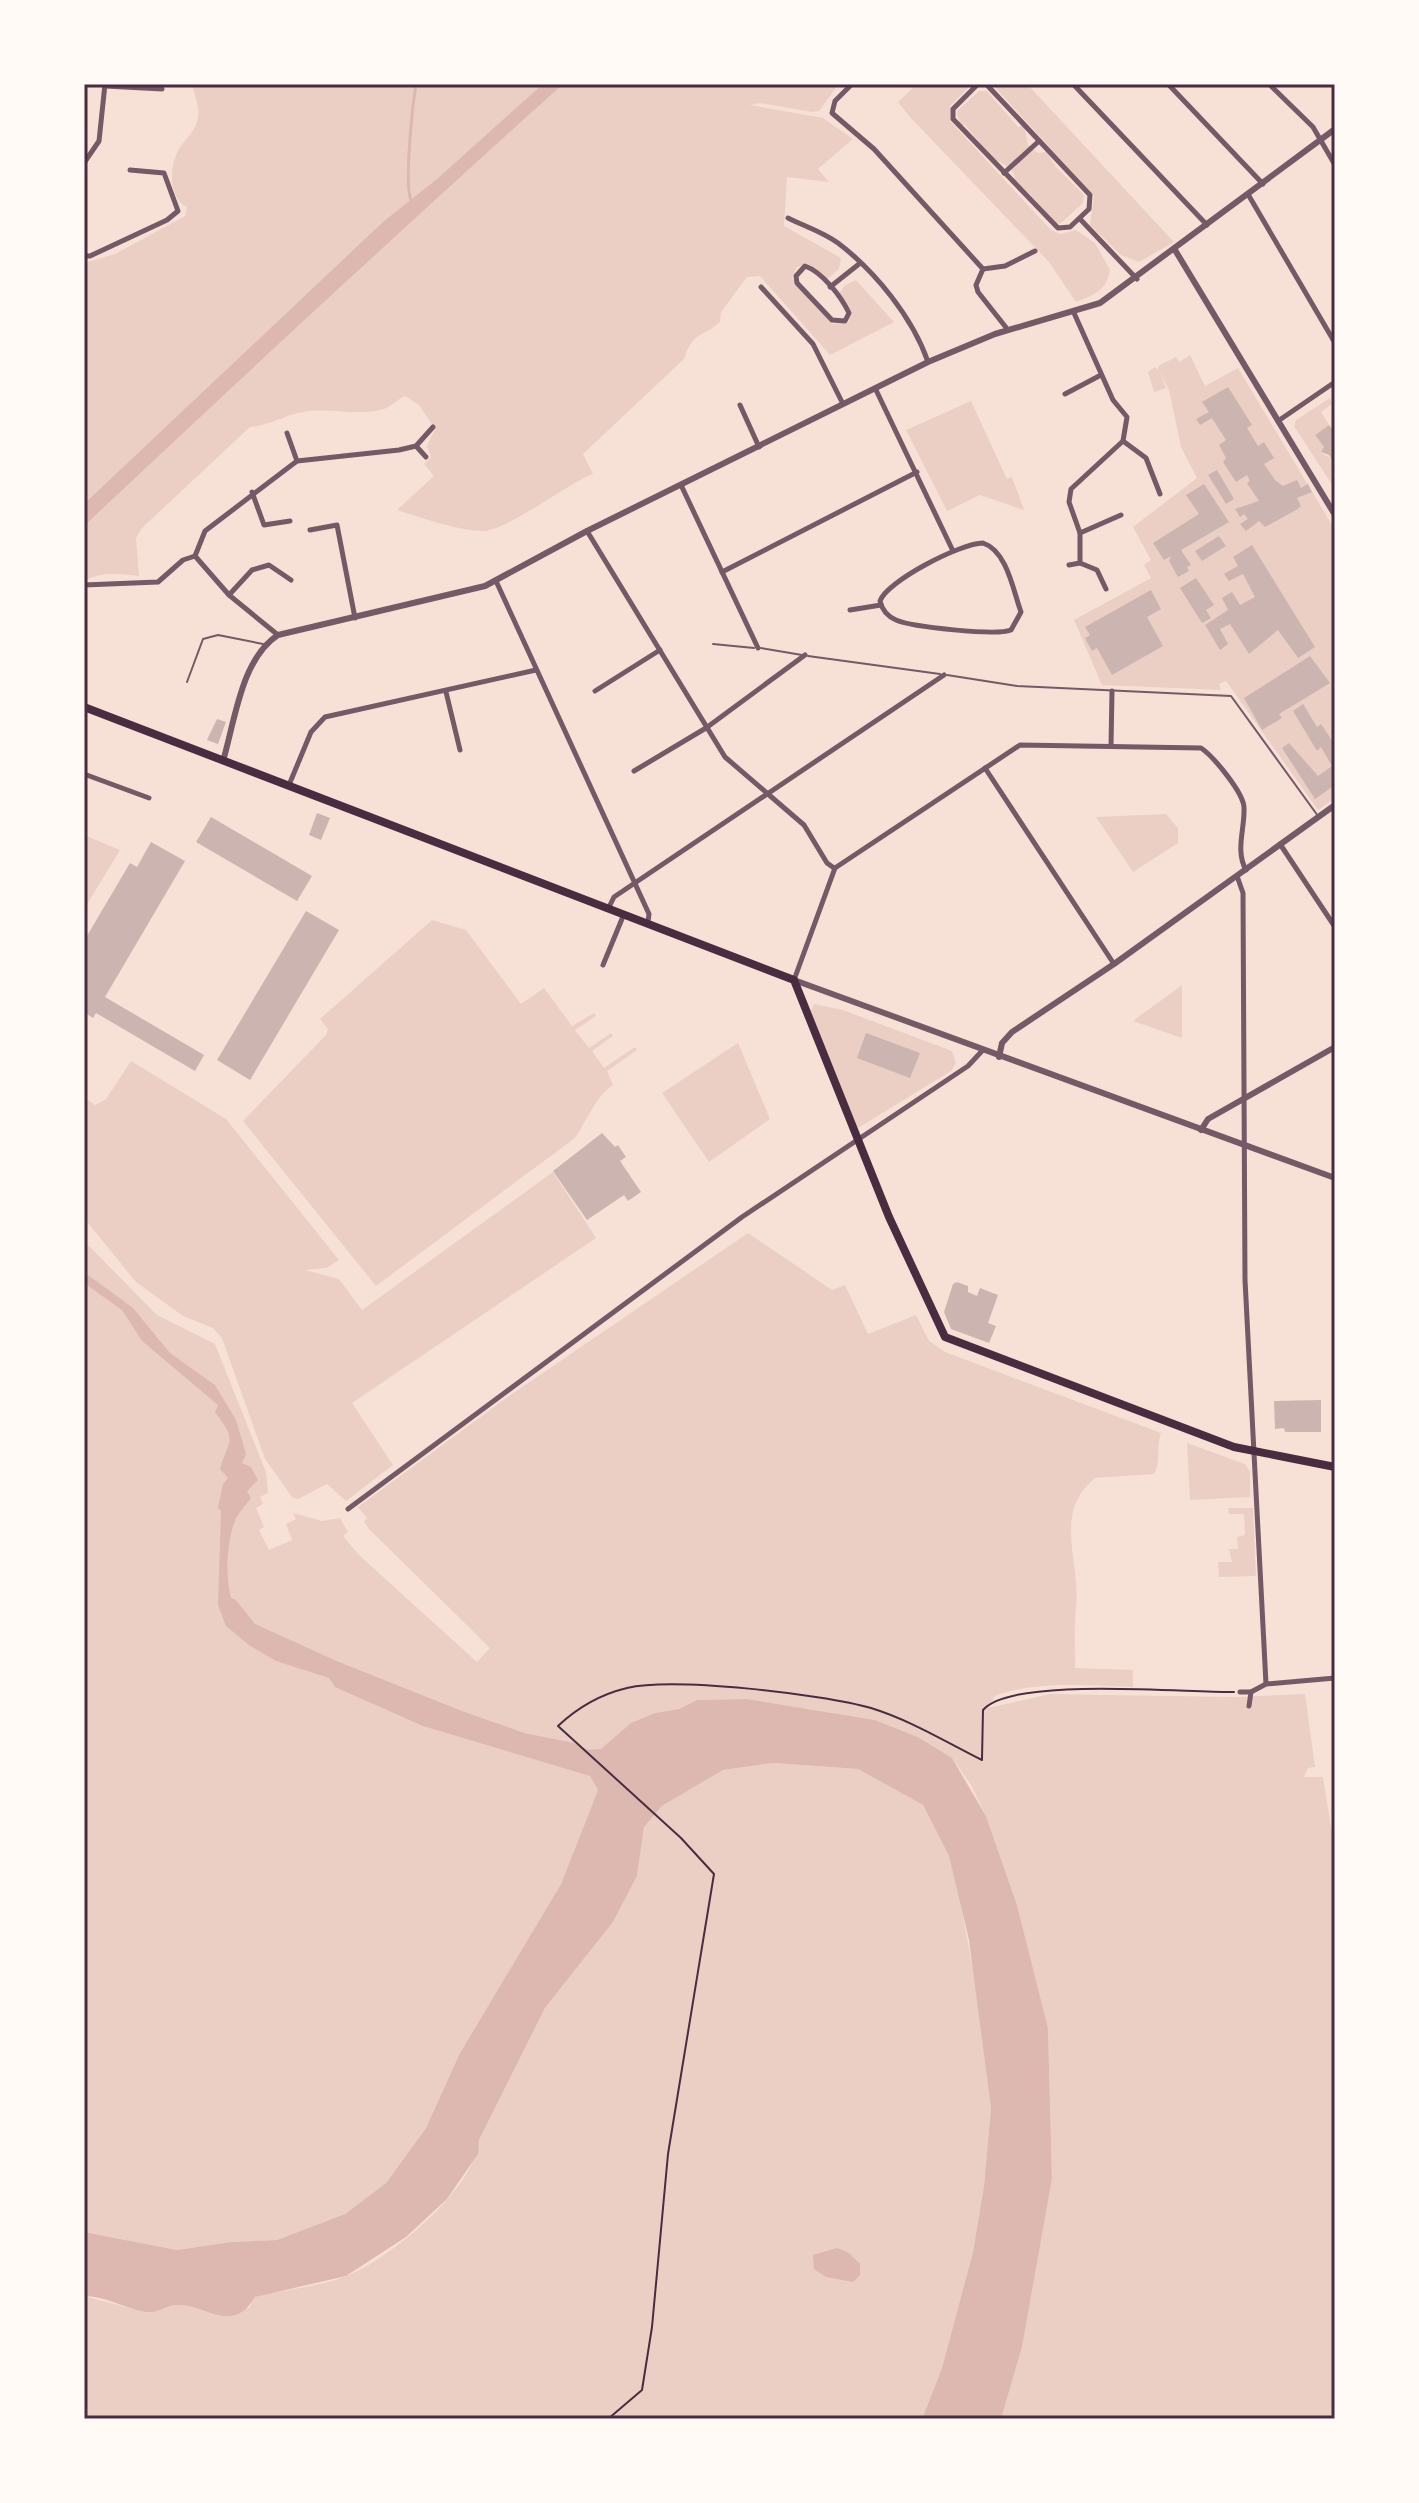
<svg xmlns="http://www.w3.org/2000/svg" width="1419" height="2503" font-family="'Roboto Condensed',sans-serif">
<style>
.green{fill:#ebcfc5}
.water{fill:#dcb8b0}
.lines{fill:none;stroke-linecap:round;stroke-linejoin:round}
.stream{stroke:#dcb8b0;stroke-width:3}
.river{stroke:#dcb8b0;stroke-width:18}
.building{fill:#ccb4b1}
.path{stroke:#4a2c40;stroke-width:2}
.service{stroke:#755966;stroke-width:2}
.minor{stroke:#755966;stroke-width:5}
.tertiary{stroke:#755966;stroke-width:6}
.primary{stroke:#4a2c40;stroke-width:8}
.neatline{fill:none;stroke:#4a2c40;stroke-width:3}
</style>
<rect width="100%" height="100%" fill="#f7e1d7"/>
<!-- green -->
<g class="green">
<path d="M192 84H839L819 111 812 112 760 103 750 105 823 118 853 139 818 169 829 182 787 177 784 226 841 258 839 269 826 280 806 263 796 268 792 278 833 324 849 322V306L839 294 845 285 856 280 894 322 830 355 760 276 747 277 721 312 720 322C702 338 693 331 684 359L583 454 593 474C565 485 507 531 482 531 455 530 423 518 397 510L434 476 424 464 431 457 427 446 435 429 419 405 405 396C397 400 392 406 384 409 358 417 330 407 303 412 285 415 271 425 250 427L142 528 136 538 139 576C122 574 98 571 84 582V263L115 254 185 216 187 207C168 198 169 165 179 149 185 139 193 134 197 122 201 110 195 96 192 84Z"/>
<path d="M917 84H972L950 106V121L1051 230 1060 234 1076 230 1095 243 1110 270C1107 291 1093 295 1076 302L1049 262 909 116 898 102Z"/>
<polygon points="992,84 1027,84 1174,242 1139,262 1121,255 1090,225 1094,196"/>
<path d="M979 91H987L1018 127 1024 125 1028 145 1038 153 1047 152 1056 167 1084 195 1083 203 1061 223 1057 224 1029 193 1015 186C1016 166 1008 168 995 159 985 151 974 135 965 125H960L957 111Z"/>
<polygon points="1190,355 1205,386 1238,368 1335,530 1335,798 1318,810 1226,681 1219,684 1221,690 1102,685 1074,620 1151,578 1144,565 1151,560 1133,527 1197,478 1181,447 1169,390 1160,372 1166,388 1154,392 1148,372 1155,367 1159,370 1158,366 1176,357 1179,362"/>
<polygon points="1330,398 1332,404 1321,412 1329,425 1315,435 1324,447 1321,453 1335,460 1335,489 1294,426 1296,420"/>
<polygon points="971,401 1007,479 1012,477 1024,510 980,495 947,511 906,430"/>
<polygon points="1166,814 1178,828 1178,843 1133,872 1096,817"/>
<polygon points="84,835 120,850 84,909"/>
<path d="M432 920 466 930 521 1004 544 988 572 1026 594 1013 596 1016 575 1030 589 1048 611 1033 613 1036 592 1051 604 1068 635 1047 637 1050 607 1071 613 1085C595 1097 588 1119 575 1138L376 1286 243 1121 326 1035 328 1029 320 1019Z"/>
<polygon points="1182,985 1182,1038 1133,1021"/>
<polygon points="814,1004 843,1010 952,1051 956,1063 951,1071 858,1128 853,1123 811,1011"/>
<polygon points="738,1043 770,1119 709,1162 662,1093"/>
<polygon points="131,1061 226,1119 339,1260 326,1268 305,1270 339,1279 362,1310 553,1172 596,1238 352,1403 393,1465 346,1501 327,1484 298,1499 292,1497 265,1459 222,1338 213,1328 183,1316 136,1282 84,1218 84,1097 95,1105 106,1099"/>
<path d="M748 1233 832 1290 845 1285 868 1334 916 1315 929 1341 945 1352 1161 1433C1156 1446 1161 1464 1154 1474L1095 1478C1052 1513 1081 1562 1076 1607 1074 1627 1075 1647 1075 1668L1133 1670V1687C1089 1686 1038 1680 995 1696L988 1708 1050 1694 1235 1697 1305 1694 1315 1767 1308 1768 1304 1777H1323L1335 1853V2419H1001L1022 2347 1052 2179 1048 2028 1017 1905 986 1816 971 1785 952 1758 918 1737 875 1720 747 1699 697 1700 679 1709 655 1713 601 1749 598 1790 561 1884 460 2053 426 2128 386 2183 345 2214 277 2240 231 2242 177 2250 84 2232V1241L157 1315 215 1344 266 1472 268 1493 260 1497 263 1504 256 1508 264 1527 259 1530 269 1550 292 1540 286 1524 296 1519 293 1513 322 1521 340 1518 348 1532 343 1536 359 1555 477 1662 490 1648 369 1529 364 1522 367 1518 358 1507 509 1396Z"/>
<polygon points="1187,1443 1245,1464 1250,1471 1250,1497 1190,1500"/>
<polygon points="1228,1508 1253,1508 1256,1576 1219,1577 1218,1562 1232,1562 1229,1549 1238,1549 1237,1537 1245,1535 1244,1514 1229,1514"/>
<path d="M773 1763 858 1769 923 1805 949 1856 957 1885 979 2001 991 2108 984 2186 973 2252 942 2368 922 2419H85L84 2296 148 2313 175 2305 249 2308 255 2297 266 2294C291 2289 320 2286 344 2277 388 2261 476 2188 479 2140L545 2008 613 1922 637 1876 644 1827 662 1806 723 1770Z"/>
</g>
<!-- water -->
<g class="water">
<path d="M543 84H563C402 229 242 377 84 526V504L383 222 437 179Z"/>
<path d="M84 1272 133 1308 170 1353 215 1385 236 1420 246 1454 242 1463 251 1467 258 1480 247 1491 251 1498C246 1505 240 1511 236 1518 223 1550 223 1607 249 1631L413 1703 543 1747 569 1751 601 1749 631 1723 655 1713 679 1709 697 1700 747 1699 875 1720 918 1737 952 1758 986 1816 1017 1905 1048 2028 1052 2179 1022 2347 1001 2419H922L942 2368 973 2252 984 2186 991 2108 969 1940 949 1856 923 1805 858 1769 773 1763 723 1770 662 1806 644 1827 637 1876 613 1922 545 2008 479 2140 478 2154 447 2199 406 2237 346 2276 255 2297C232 2336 205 2303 176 2305 165 2306 157 2314 145 2312 124 2308 105 2296 84 2296V2232L177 2250 231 2242 277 2240 345 2214 386 2183 426 2128 460 2053 561 1884 598 1790 590 1776 423 1726 335 1687 329 1678 276 1661 249 1645 226 1626 218 1605 221 1511 218 1508 223 1484 228 1478 220 1469C229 1438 238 1442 215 1412L218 1405 142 1341 122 1310 84 1283Z"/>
<polygon points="837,2248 849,2253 860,2264 860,2275 853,2282 826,2277 814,2269 813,2255"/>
</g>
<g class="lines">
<!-- stream -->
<path class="stream" d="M412 202C403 190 413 103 416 84"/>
<!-- river -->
<polyline class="river" points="230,1607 249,1631 330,1668 463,1721 523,1742 569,1751 591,1761"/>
</g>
<!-- building -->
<g class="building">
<polygon points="1228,387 1252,425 1247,428 1255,441 1258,446 1264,442 1274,458 1264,464 1275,480 1283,486 1297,480 1301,488 1308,484 1312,492 1297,498 1301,506 1296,510 1265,527 1259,521 1246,531 1240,524 1248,519 1244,514 1240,517 1235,509 1259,501 1247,483 1250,481 1247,475 1236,482 1223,462 1226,458 1219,445 1226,440 1212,418 1200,425 1196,419 1209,412 1202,402"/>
<polygon points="1329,425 1335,432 1335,464 1329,455 1321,452 1324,447 1315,435"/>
<polygon points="1217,470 1234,499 1226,504 1208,475"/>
<polygon points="1204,484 1229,522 1181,550 1191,565 1187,567 1189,571 1178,577 1169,561 1171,556 1164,560 1153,543 1199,514 1186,495"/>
<polygon points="1219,536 1226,546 1202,561 1195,551"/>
<polygon points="1252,545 1315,647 1298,658 1278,630 1249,654 1230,624 1220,629 1228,644 1220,650 1205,625 1228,610 1222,598 1232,592 1240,605 1255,597 1243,574 1229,581 1224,574 1238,566 1233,557"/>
<polygon points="1196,578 1214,605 1206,610 1211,618 1202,623 1180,588"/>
<polygon points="1151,590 1161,609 1147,617 1163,646 1112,675 1097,648 1092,651 1085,638 1090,635 1085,627"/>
<polygon points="1310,656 1330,683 1279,714 1282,718 1262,730 1244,698"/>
<polygon points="1303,704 1317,727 1321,724 1335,745 1335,785 1315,799 1282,748 1289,743 1318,776 1332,766 1321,747 1317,751 1293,711"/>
<polygon points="217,719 226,722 218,744 207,740"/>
<polygon points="317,813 330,818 321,840 309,835"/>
<polygon points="211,817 312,876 297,901 196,842"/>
<polygon points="151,842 185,861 105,997 204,1055 195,1071 96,1013 93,1018 84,1012 84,941 130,863 137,867"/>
<polygon points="306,911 339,930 250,1080 217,1060"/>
<polygon points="866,1033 920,1053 910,1078 857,1058"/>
<polygon points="602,1133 615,1147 618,1145 626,1157 620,1161 641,1192 628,1201 624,1195 587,1220 553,1171"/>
<polygon points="957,1282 968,1286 968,1292 977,1296 980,1288 998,1295 988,1323 996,1326 989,1343 951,1329 944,1312 953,1284"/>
<polygon points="1321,1400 1321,1432 1285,1432 1284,1428 1275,1429 1274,1401"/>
</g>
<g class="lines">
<!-- path -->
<g class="path">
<path d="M982 1759 983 1710C1012 1676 1186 1693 1234 1692"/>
<path d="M608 2419 642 2390 652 2327 668 2154 714 1874 681 1838 558 1726C577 1708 602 1694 627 1688 674 1677 823 1694 871 1708 910 1720 946 1742 982 1760"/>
</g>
<!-- service -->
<g class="service">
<polyline points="713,644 754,648"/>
<polyline points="761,648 802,655"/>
<polyline points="808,656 940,674"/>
<polyline points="947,675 1017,686 1231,696 1318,816"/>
<polyline points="187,682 203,639 218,635 263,644"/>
</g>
<!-- minor -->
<g class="minor">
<polyline points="852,84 835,101 832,113 874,149 983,269 976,285 978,292 1008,330"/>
<polyline points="978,84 953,109 953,119 1058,228 1070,227 1089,209 1090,195 986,84"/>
<polyline points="1073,84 1207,225"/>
<polyline points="1168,84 1263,184"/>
<polyline points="1269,84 1313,127 1335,165"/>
<polyline points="105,86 162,89"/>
<polyline points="84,163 99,141 105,84"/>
<polyline points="1004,173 1039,141"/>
<polyline points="1249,196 1335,343"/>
<path d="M788 218C804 226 823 232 838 243 875 271 913 318 928 362"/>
<polyline points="1080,219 1137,279"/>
<polyline points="84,256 90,256 167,220 178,211 164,173 130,170"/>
<path d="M805 266C822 272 841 296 849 313L845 321 832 320 797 283 796 276Z"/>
<polyline points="983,269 1005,266 1035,251"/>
<polyline points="761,287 813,344 843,404"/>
<polyline points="830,287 859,264"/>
<polyline points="1074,313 1113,400 1127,417 1123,441 1146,458 1160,494"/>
<polyline points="876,390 953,551"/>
<polyline points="1065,394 1101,375"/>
<polyline points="740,405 759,447"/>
<polyline points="1278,421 1335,382"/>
<polyline points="287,433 297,461"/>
<polyline points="416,446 426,457"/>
<polyline points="681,485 758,648"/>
<polyline points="252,492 264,525 290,521"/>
<polyline points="310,530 337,525 355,618"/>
<polyline points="587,531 725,757 804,825 827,863 834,868"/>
<polyline points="1080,533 1069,502 1071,489 1123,441"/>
<path d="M983 543C1007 551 1013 590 1021 612L1011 630C996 636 912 627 896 620 887 616 882 610 880 601 887 581 961 543 983 543Z"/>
<polyline points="195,556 205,531 297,461 399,450 416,446 433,427"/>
<polyline points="1069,565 1080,563"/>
<polyline points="722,572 917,472"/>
<polyline points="496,581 649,914 648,922"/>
<polyline points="84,585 158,582 183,560 195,556 229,595 278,635"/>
<polyline points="1106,589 1097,570 1080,563 1080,533 1121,515"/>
<polyline points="229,595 252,570 269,565 291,580"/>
<polyline points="850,610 881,605"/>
<polyline points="595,691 660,650"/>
<polyline points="446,692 460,750"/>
<polyline points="1111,746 1112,691"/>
<polyline points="985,768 1114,964"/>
<polyline points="634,771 706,728 805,655"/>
<polyline points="84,774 149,798"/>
<polyline points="289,785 311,732 325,717 536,670"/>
<polyline points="1280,844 1335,927"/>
<polyline points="1237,876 1243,893 1245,1280 1266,1684"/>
<polyline points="609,907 614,897 944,675"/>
<polyline points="603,965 624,914"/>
<path d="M794 980 835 868 1020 745 1201 748C1213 756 1244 793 1244 808 1245 828 1235 851 1246 870"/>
<polyline points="348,1509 742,1217 968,1066 982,1051"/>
<polyline points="1240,1692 1251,1692 1266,1684 1335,1678"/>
<polyline points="1249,1706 1251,1692"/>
</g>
<!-- tertiary -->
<g class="tertiary">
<polyline points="1175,250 1335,515"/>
<path d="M223 761C235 721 241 659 278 635L485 586 587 531 928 362 995 334 1100 303 1335 129"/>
<polyline points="794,980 1335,1178"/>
<polyline points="999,1057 1002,1043 1012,1032 1114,964 1335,805"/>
<polyline points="1201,1130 1208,1119 1335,1047"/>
</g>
<!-- primary -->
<polyline class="primary" points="84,707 794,980 889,1217 945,1337 1234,1447 1335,1467"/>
</g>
<!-- border -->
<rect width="1419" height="2503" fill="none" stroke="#fffaf5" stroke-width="172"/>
<rect x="86" y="86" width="1247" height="2331" class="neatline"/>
</svg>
